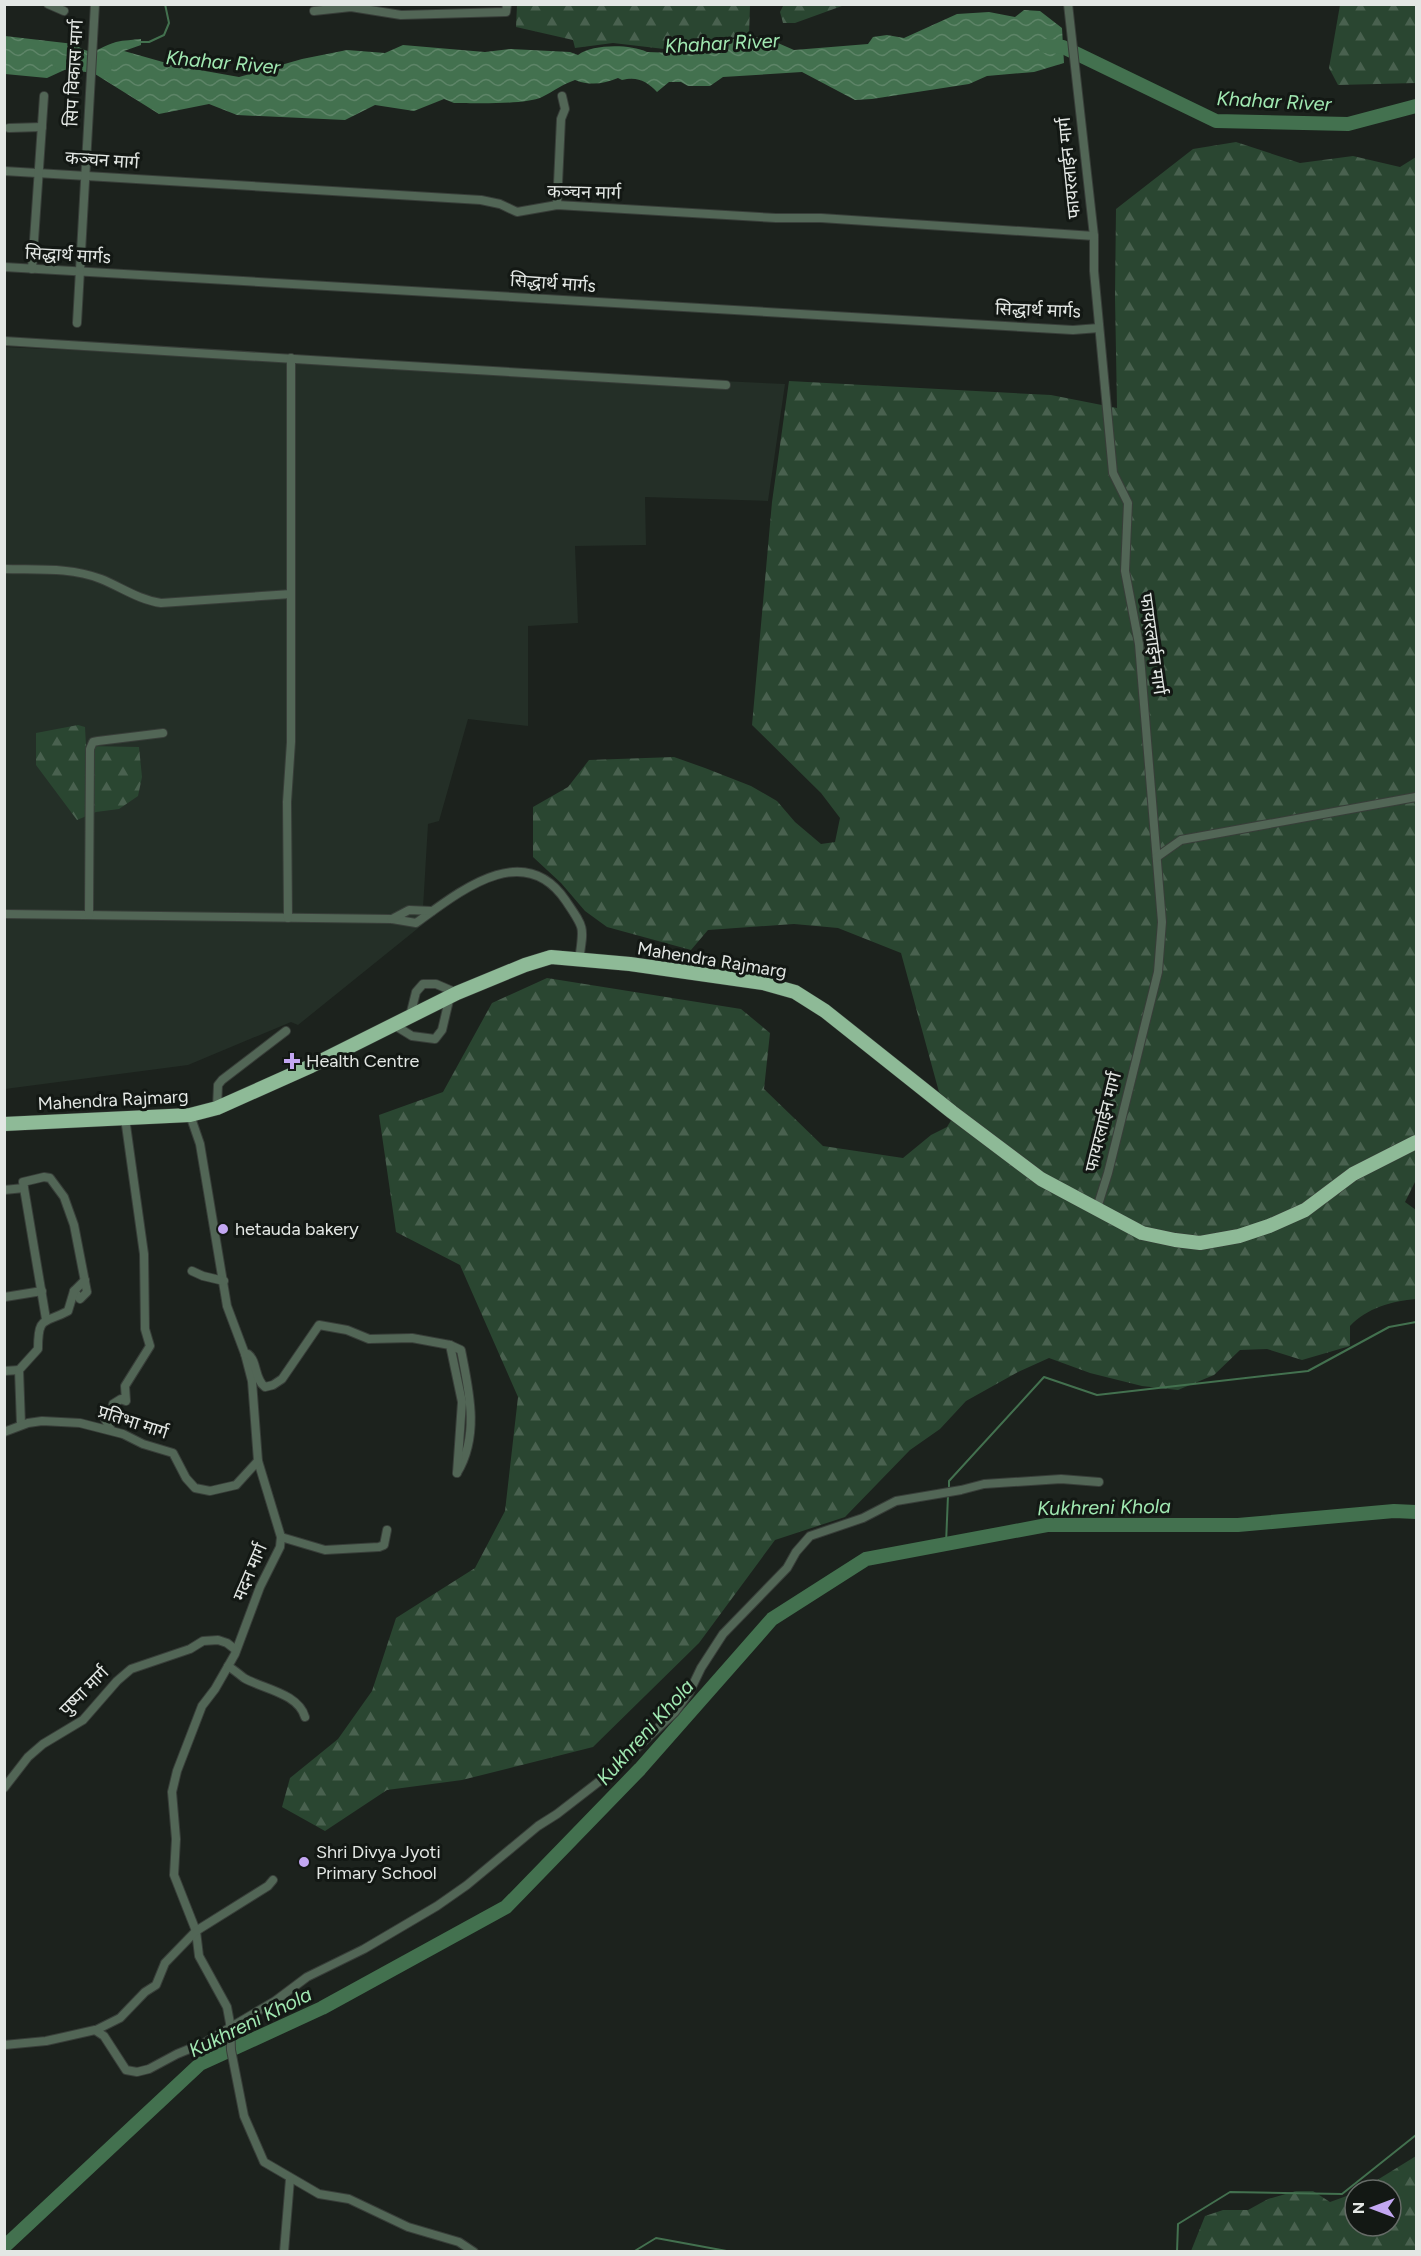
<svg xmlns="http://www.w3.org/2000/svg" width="1421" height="2256" font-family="Figtree,'Noto Sans Devanagari',sans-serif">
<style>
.built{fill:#242f27}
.forest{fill:url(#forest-firs)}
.water{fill:url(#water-waves)}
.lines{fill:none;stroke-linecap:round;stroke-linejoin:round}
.stream{stroke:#43714f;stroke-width:2}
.river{stroke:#43714f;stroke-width:14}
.minor-casing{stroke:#383e39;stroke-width:10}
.trunk-casing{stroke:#383e39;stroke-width:15}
.minor{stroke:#526656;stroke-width:8}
.trunk{stroke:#8eba97;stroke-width:14}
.poi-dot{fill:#c3a7f2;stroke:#131814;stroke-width:2}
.labels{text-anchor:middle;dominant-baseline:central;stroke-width:6;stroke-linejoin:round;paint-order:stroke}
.street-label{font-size:18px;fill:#e3e7e4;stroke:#131814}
.poi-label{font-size:18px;fill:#e3e7e4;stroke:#131814;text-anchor:start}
.water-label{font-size:20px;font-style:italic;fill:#a1e9b2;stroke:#131814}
</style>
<defs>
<pattern id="forest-firs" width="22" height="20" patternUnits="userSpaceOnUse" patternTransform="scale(1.5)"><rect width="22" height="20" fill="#2a4631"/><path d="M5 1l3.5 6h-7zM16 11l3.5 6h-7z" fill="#49614f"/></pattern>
<pattern id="water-waves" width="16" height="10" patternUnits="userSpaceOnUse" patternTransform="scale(1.5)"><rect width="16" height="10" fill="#43714f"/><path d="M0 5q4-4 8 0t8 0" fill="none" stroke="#5e8568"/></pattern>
</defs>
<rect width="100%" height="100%" fill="#1c221d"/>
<!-- built -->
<polygon class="built" points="4,347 295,361 785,384 768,501 645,497 646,545 575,546 578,623 528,626 528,726 468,719 439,821 428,824 422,925 298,1025 291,1022 188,1065 5,1089"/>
<!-- forest -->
<g class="forest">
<polygon points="784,4 862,4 862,5 842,6 795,23 783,23 780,12"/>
<polygon points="517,5 750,5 749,36 727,38 707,51 690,52 613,43 575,48 573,40 516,27"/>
<polygon points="1340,5 1416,5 1416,83 1338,85 1329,68"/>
<path d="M1236 142 1300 163 1353 156 1400 167 1416 157V1180L1405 1202 1416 1210V1299C1392 1301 1367 1308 1350 1326V1346L1302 1360 1267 1349 1240 1350 1214 1375 1178 1390 1142 1386 1090 1373 1049 1358 1018 1372 966 1401 940 1429 910 1450 845 1517 775 1540 699 1643 593 1747 462 1780 387 1790 325 1831 282 1807 290 1778 338 1739 372 1691 396 1618 475 1568 505 1511 518 1397 460 1265 396 1232 379 1115 443 1092 492 1003 547 978 741 1009 770 1033 764 1089 823 1146 903 1158 931 1135 947 1127 958 1109 939 1092 901 953 838 928 794 924 708 930 691 950 607 927 585 911 561 883 533 857V807L568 787 589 760 674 757 705 768 751 786 777 801 795 822 821 844 835 842 840 818 821 793 752 725 772 502 789 381 1051 395 1117 408 1115 297 1116 209 1193 149Z"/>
<polygon points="78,725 85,727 86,746 139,747 142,777 138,796 119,809 96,812 77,820 36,765 36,733"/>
<polygon points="1416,2156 1416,2251 1191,2251 1205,2216 1223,2210 1248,2210 1268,2199 1296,2191 1313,2191 1330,2202 1355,2193 1355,2226 1391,2226 1391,2190 1361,2190"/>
</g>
<!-- water -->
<path class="water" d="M1024 10 1040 11 1062 28 1064 63 1034 72 987 76 969 84 872 99 855 100 802 72 723 77 710 86H688L681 82H669L657 92C647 81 637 76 622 80L618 78C604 84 590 86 575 80 563 84 554 91 542 97 525 105 474 103 454 103L444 99 414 111 375 105 345 120 237 115 209 104 159 114 95 74 93 61H84L47 78 5 74V36L74 44C94 58 96 48 116 42 124 40 133 40 141 39V45L124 51 177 66 239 77 302 59 347 50 385 53 403 45 485 52 511 49 570 52 578 55C593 44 629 44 647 52L703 54 723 41 751 36 771 40 794 50 868 44 873 37 887 35 904 38 957 14 989 12 1015 17Z"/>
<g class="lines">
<!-- stream -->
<g class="stream">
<polyline points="141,42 149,42 164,35 169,23 165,4"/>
<polyline points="949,1489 949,1481 1044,1377 1097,1395 1308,1371 1389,1327 1416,1322"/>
<polyline points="946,1544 948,1495"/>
<polyline points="633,2252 656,2238 732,2252"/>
<polyline points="1177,2252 1178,2224 1230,2192 1342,2194 1416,2135"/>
</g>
<!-- river -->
<g class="river">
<polyline points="1045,46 1063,47 1216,121 1348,124 1416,106"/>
<polyline points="59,62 105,67"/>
<polyline points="4,2247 200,2064 322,2008 506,1907 640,1769 772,1619 866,1559 1047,1525 1238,1525 1394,1511 1416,1512"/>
</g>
<defs>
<g id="minor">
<polyline points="48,4 64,11"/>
<polyline points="1068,4 1094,236 1094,271 1113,473 1128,503 1125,571 1139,644 1162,922 1158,972 1108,1173 1097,1208"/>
<polyline points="314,11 351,7 401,15 506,12 507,4"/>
<polyline points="9,128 42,127"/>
<polyline points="4,171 481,200 500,204 517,212 557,205 776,218 821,218 1094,236"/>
<polyline points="557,205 561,119 565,109 562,96"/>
<polyline points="4,267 1073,330 1099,328"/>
<polyline points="32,269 44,96"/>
<polyline points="77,323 95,4"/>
<path d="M4 341C245 355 485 372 726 385"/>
<path d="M4 569C37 570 70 567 101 579 121 587 139 600 161 603L291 594"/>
<polyline points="1157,857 1181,840 1416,797"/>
<path d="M4 914 392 919 416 923C459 892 524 838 566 901 585 929 584 926 579 960"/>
<polyline points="89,915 90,749 93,742 98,741 163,733"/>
<polyline points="288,918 287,802 291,742 291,358"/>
<polyline points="392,919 409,910 432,911"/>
<polyline points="410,1016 416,992 423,984 436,984 457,993"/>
<polyline points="394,1025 412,1036 435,1039 442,1030 450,996"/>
<polyline points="217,1108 218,1085 222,1080 286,1031"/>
<polyline points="190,1115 200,1144 227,1306 245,1354 252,1381 258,1461 281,1537 280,1547 260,1587 235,1654 215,1689 202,1706 177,1771 172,1792 176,1839 174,1875 196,1931 199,1956 227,2007 230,2023 231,2050 244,2116 264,2162 319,2194 349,2199 408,2227 459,2242 474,2252"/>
<polyline points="4,1190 24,1188"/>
<polyline points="192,1271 203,1276 224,1281"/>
<polyline points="5,1297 42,1291"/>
<polyline points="46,1319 23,1182 44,1177 50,1178 64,1197 74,1225 87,1292 80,1299 74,1291"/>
<path d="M450 1345 461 1350C469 1391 480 1435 457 1473"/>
<path d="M245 1354H248C258 1362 254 1379 265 1387L273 1385 282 1379 319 1325 347 1330 369 1339 412 1338 450 1345 462 1402 457 1473"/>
<polyline points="4,1371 19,1370"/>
<path d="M21 1425 19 1370 38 1349C38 1315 44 1324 68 1311L74 1291 85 1280"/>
<polyline points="111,1430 105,1419 111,1413 113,1404 121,1399 126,1401 125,1386 150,1346 145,1329 144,1254 125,1118"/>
<polyline points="4,1432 28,1423 42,1421 80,1423 123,1434 143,1444 173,1453 186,1478 195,1488 210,1491 236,1485 258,1461"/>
<polyline points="281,1537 325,1550 379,1547 384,1545 387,1530"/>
<path d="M228 1666C234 1670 239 1674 244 1678 263 1689 298 1693 305 1717"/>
<polyline points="4,1788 28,1757 43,1744 83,1720 117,1681 131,1669 190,1649 203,1641 218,1640 227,1643 236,1650"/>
<polyline points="96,2030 120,2018 145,1992 156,1985 165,1963 196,1931 268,1886 273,1880"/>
<polyline points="4,2045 46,2041 95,2030 104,2036 126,2070 137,2072 149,2069 177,2054 204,2043 275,2001 307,1977 364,1949 437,1906 467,1885 538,1826 557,1814 610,1773 675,1712 689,1693 701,1668 723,1634 787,1568 796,1552 810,1536 863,1518 896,1501 961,1490 984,1484 1061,1479 1099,1482"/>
<polyline points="284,2252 290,2179"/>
</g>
<polyline id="trunk" points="4,1124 190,1115 217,1108 311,1066 457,993 525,965 551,957 630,964 763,983 795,992 825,1011 952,1112 1041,1179 1142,1233 1175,1240 1200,1243 1239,1236 1269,1226 1305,1210 1353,1174 1416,1142"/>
</defs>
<!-- minor casing -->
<use href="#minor" class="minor-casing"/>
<!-- trunk casing -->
<use href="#trunk" class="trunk-casing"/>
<!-- minor -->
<use href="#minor" class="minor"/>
<!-- trunk -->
<use href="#trunk" class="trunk"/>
</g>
<!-- markers -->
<g class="poi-dot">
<path d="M289 1052h6v6h6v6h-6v6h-6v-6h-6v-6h6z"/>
<circle cx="223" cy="1229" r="6"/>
<circle cx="304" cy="1862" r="6"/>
</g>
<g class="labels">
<!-- street labels -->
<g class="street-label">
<text transform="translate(74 73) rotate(-87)">सिप विकास मार्ग</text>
<text transform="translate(102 160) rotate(4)">कञ्चन मार्ग</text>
<text transform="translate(1069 168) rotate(-96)">फायरलाईन मार्ग</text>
<text transform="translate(584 192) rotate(1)">कञ्चन मार्ग</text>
<text transform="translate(68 255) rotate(3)">सिद्धार्थ मार्गs</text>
<text transform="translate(553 283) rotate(4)">सिद्धार्थ मार्गs</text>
<text transform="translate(1038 310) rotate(2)">सिद्धार्थ मार्गs</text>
<text transform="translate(1153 644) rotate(82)">फायरलाईन मार्ग</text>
<text transform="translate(712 960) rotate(9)">Mahendra Rajmarg</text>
<text transform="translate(113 1100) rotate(-3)">Mahendra Rajmarg</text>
<text transform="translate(1103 1122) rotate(-76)">फायरलाईन मार्ग</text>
<text transform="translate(133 1422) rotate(18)">प्रतिभा मार्ग</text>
<text transform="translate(250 1572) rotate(-67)">मदन मार्ग</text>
<text transform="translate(84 1691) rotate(-45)">पुष्पा मार्ग</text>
</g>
<!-- poi labels -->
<g class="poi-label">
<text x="306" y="1061">Health Centre</text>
<text x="235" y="1229">hetauda bakery</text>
<text x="316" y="1852">Shri Divya Jyoti<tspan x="316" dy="21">Primary School</tspan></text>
</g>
<!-- water labels -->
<g class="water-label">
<text transform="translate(722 43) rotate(-3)">Khahar River</text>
<text transform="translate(223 62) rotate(5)">Khahar River</text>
<text transform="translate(1274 101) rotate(3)">Khahar River</text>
<text transform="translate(1104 1507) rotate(-1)">Kukhreni Khola</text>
<text transform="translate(645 1732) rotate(-48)">Kukhreni Khola</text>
<text transform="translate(250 2022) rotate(-26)">Kukhreni Khola</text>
</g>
</g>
<!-- border -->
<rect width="1421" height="2256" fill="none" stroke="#e3e7e4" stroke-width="12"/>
<!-- north arrow -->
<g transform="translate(1373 2208) rotate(270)"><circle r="28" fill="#131814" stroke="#666b67" stroke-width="1.5"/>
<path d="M0-4.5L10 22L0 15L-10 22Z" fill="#c3a7f2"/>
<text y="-9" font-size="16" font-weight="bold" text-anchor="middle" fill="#e3e7e4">N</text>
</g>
</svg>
